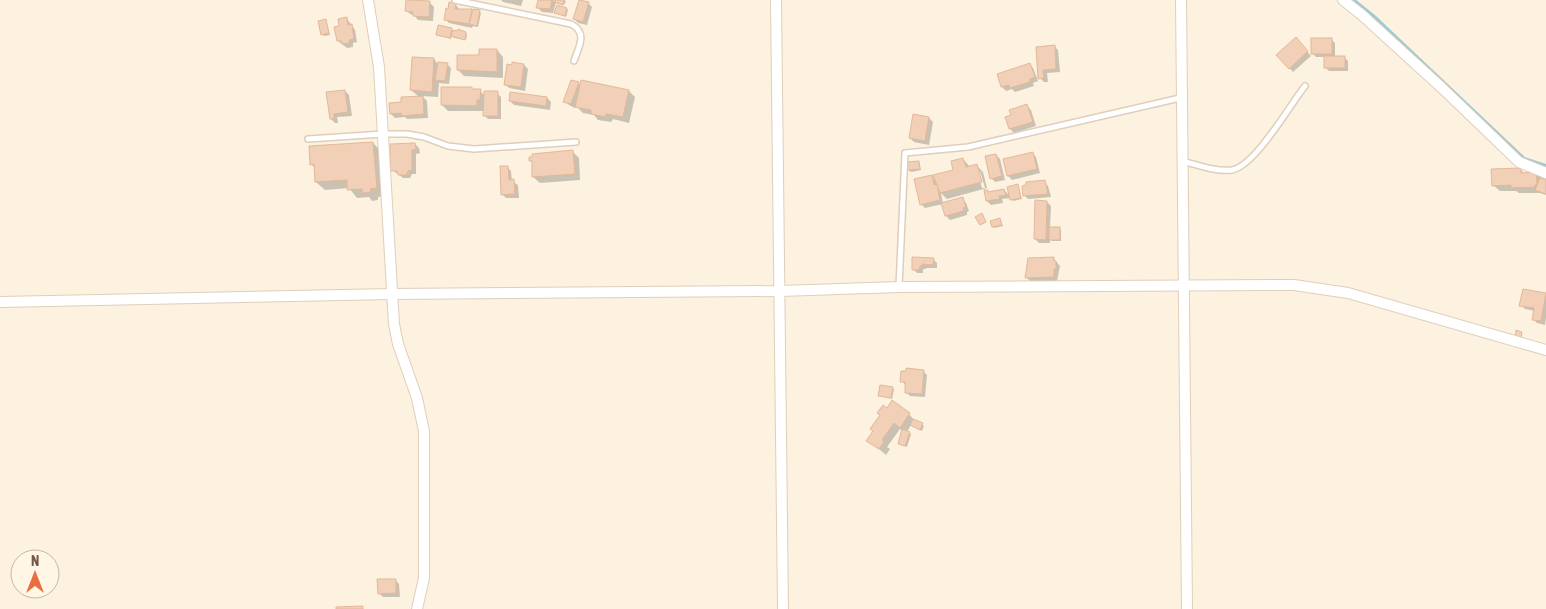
<svg xmlns="http://www.w3.org/2000/svg" width="1546" height="609" font-family="'Asap Condensed',sans-serif">
<style>
.shadow{fill:#0003;fill-rule:evenodd}
.lines{fill:none;stroke-linecap:round;stroke-linejoin:round}
.stream{stroke:#9acbd7;stroke-width:4}
.building{fill:#f1d0b7;stroke:#e4b897}
.service-casing{stroke:#e0cebb;stroke-width:8}
.minor-casing{stroke:#e0cebb;stroke-width:12}
.service{stroke:#fff;stroke-width:5}
.minor{stroke:#fff;stroke-width:10}
</style>
<rect width="100%" height="100%" fill="#fcf2df"/>
<!-- shadow -->
<g class="shadow">
<polygon points="501,0 523,0 521,6 503,2"/>
<polygon points="540,0 564,0 566,1 564,5 556,3 553,13 542,12 538,8"/>
<polygon points="430,3 434,7 433,21 418,20 414,15 410,14 406,10"/>
<polygon points="588,3 592,7 587,25 578,23 574,19"/>
<polygon points="450,4 456,5 460,10 471,10 473,12 479,11 481,13 478,27 473,26 472,28 449,23 445,19"/>
<polygon points="566,9 568,10 566,17 556,13"/>
<polygon points="347,19 355,30 357,42 353,43 353,47 347,48 338,41 340,27"/>
<polygon points="325,21 330,35 324,36 322,34"/>
<polygon points="451,29 453,31 466,33 467,35 466,40 454,38 452,35 451,39 437,35"/>
<polygon points="1296,39 1311,56 1293,72 1278,55"/>
<polygon points="1331,39 1335,43 1335,57 1344,57 1348,61 1348,71 1329,71 1325,67 1325,57 1316,57 1312,53"/>
<polygon points="1054,46 1058,50 1060,72 1047,73 1048,82 1044,82 1040,78 1037,48"/>
<polygon points="497,50 503,57 503,78 464,76 458,70"/>
<polygon points="434,59 437,63 447,64 451,68 449,84 439,83 438,97 422,96 427,101 428,118 407,119 405,117 395,118 391,114 402,103 419,97 411,90"/>
<polygon points="1029,64 1033,68 1038,81 1033,83 1034,86 1015,92 1012,89 1006,91 1002,87"/>
<polygon points="524,65 528,69 525,91 509,88 505,84"/>
<polygon points="579,83 581,86 629,91 635,97 629,123 613,119 611,122 598,120 594,115 583,113 576,106 575,108 569,105 565,101"/>
<polygon points="473,90 480,91 485,96 497,93 501,97 501,119 488,119 484,115 485,111 448,111 442,105"/>
<polygon points="345,91 349,95 352,116 337,117 338,123 335,123 331,119"/>
<polygon points="547,98 551,102 550,110 514,105 510,101"/>
<polygon points="1027,106 1031,110 1036,126 1014,133 1010,129 1007,118"/>
<polygon points="929,118 933,122 929,145 914,142 910,138"/>
<polygon points="373,143 381,151 384,196 378,197 378,200 372,201 369,197 357,198 349,188 325,190 316,182 315,168 311,164"/>
<polygon points="415,144 419,148 420,153 416,154 416,174 412,174 410,178 403,178 391,169 391,145"/>
<polygon points="572,151 579,158 580,180 540,183 533,177 533,163 531,161"/>
<polygon points="1032,153 1036,157 1040,173 1012,180 1008,176"/>
<polygon points="996,155 1000,159 1005,180 995,182 991,178"/>
<path d="M963 159 970 167 976 165 983 172 987 188 947 199 941 193 943 204 962 199 966 203 969 211 967 212V215L950 220 946 216 943 204 925 208 921 204 931 176 936 181 955 171ZM977 171H980L985 188H982Z"/>
<polygon points="919,162 921,170 911,172 909,170"/>
<polygon points="507,167 511,171 512,181 518,185 519,198 506,198 502,194"/>
<polygon points="1520,169 1525,174 1536,173 1546,182 1546,195 1540,193 1519,193 1516,191 1500,191 1493,185"/>
<polygon points="1044,182 1048,186 1051,197 1028,199 1024,195"/>
<polygon points="1018,186 1022,199 1013,201 1011,198 1002,199 1003,203 991,205 987,201 987,191 989,193 1004,190 1011,197"/>
<polygon points="1047,202 1051,206 1050,228 1060,229 1061,230 1061,241 1052,241 1050,239 1050,243 1039,243 1035,239"/>
<polygon points="1000,219 1003,226 994,228 993,227"/>
<polygon points="914,258 933,259 937,263 937,268 926,268 926,269 923,269 923,273 917,273 913,269"/>
<polygon points="1054,259 1060,266 1057,281 1030,281 1026,277"/>
<polygon points="1546,295 1546,317 1545,325 1537,323 1533,319 1535,311 1525,309 1521,305"/>
<polygon points="923,371 927,375 925,397 910,396 906,392 906,386 902,381"/>
<polygon points="892,388 894,389 892,399 880,395"/>
<polygon points="887,409 909,414 915,421 924,426 922,431 911,425 907,432 911,434 907,447 899,444 903,431 900,429 887,447 890,449 886,455 868,440"/>
<polygon points="395,580 399,584 400,597 383,597 379,593"/>
</g>
<g class="lines">
<!-- stream -->
<polyline class="stream" points="1353,0 1373,16 1524,159 1546,166"/>
</g>
<!-- building -->
<g class="building">
<polygon points="406,0 430,1 429,17 413,16 413,12 405,11"/>
<polygon points="538,0 552,0 550,9 536,8"/>
<polygon points="552,0 564,0 563,5 552,1"/>
<polygon points="579,0 589,2 583,22 573,19"/>
<polygon points="449,2 456,3 455,9 472,9 469,24 444,20 446,8 448,9"/>
<polygon points="557,5 567,8 565,16 554,13"/>
<polygon points="473,9 480,10 477,26 469,24"/>
<polygon points="347,17 348,25 352,24 354,39 349,40 350,43 342,44 341,41 337,41 334,27 339,26 338,19"/>
<polygon points="326,19 329,33 321,35 318,21"/>
<polygon points="438,25 452,28 450,38 436,35"/>
<polygon points="458,29 466,32 465,40 451,36 453,30 457,31"/>
<polygon points="1296,37 1308,51 1289,69 1276,55"/>
<rect x="1311" y="38" width="21" height="16"/>
<polygon points="1055,45 1056,69 1043,70 1044,78 1038,79 1036,47"/>
<polygon points="479,49 497,49 497,72 457,70 457,55 479,55"/>
<rect x="1324" y="56" width="21" height="12"/>
<polygon points="412,57 434,58 432,92 410,90"/>
<polygon points="438,62 448,63 445,81 435,80"/>
<polygon points="512,62 524,64 521,87 504,85 507,64 512,65"/>
<polygon points="1030,63 1035,77 1030,79 1030,82 1010,88 1009,85 1001,87 997,74"/>
<polygon points="571,80 579,82 571,104 563,102"/>
<polygon points="581,80 629,90 623,117 606,114 605,117 591,114 591,110 575,107"/>
<polygon points="441,87 472,87 472,89 481,89 480,100 477,100 477,106 441,105"/>
<polygon points="345,90 348,112 334,114 334,119 330,119 326,92"/>
<polygon points="484,91 498,91 498,116 483,116"/>
<polygon points="510,92 547,97 546,106 509,101"/>
<polygon points="423,96 424,114 402,116 401,113 390,114 389,103 401,102 401,97"/>
<polygon points="1027,104 1033,122 1009,129 1005,117 1011,115 1009,110"/>
<polygon points="913,114 929,117 925,141 909,138"/>
<polygon points="373,142 377,188 370,189 371,192 363,193 362,189 347,190 347,180 315,182 314,164 310,165 309,146"/>
<polygon points="415,143 416,149 412,150 412,170 408,171 406,175 398,175 397,171 390,171 390,144"/>
<polygon points="573,150 575,174 532,177 532,161 529,161 529,157 532,157 532,154"/>
<polygon points="1033,152 1037,169 1007,176 1003,159"/>
<polygon points="996,154 1002,176 990,179 985,156"/>
<polygon points="963,158 966,167 977,164 982,182 940,193 933,175 953,170 951,161"/>
<polygon points="919,161 920,169 908,170 907,162"/>
<polygon points="500,166 508,166 509,180 514,179 515,194 501,195"/>
<polygon points="1521,168 1521,173 1536,172 1537,184 1535,185 1535,187 1511,188 1511,185 1492,186 1491,169"/>
<polygon points="932,175 934,185 937,184 940,200 920,205 914,179"/>
<polygon points="1540,178 1546,180 1546,194 1535,190"/>
<polygon points="1045,180 1048,194 1023,196 1022,186 1026,185 1026,182"/>
<polygon points="1018,184 1021,198 1010,200 1007,187"/>
<polygon points="1004,189 1006,195 999,196 1000,199 986,201 984,190 988,190 988,192"/>
<polygon points="963,197 966,207 963,208 964,211 945,216 941,203"/>
<polygon points="1035,200 1047,201 1046,240 1034,239"/>
<polygon points="982,213 986,222 980,225 975,217"/>
<polygon points="1000,218 1002,225 992,227 990,221"/>
<rect x="1049" y="227" width="11" height="13"/>
<polygon points="912,257 934,258 933,265 922,264 922,266 920,266 919,270 912,270"/>
<polygon points="1054,257 1054,261 1056,261 1056,269 1054,269 1054,277 1025,278 1028,258"/>
<polygon points="1523,289 1546,293 1541,321 1532,320 1534,308 1519,306"/>
<polygon points="1516,330 1522,332 1521,339 1515,338"/>
<polygon points="906,368 924,370 922,394 905,393 905,382 900,382 901,371 906,371"/>
<polygon points="880,385 893,387 891,398 878,396"/>
<polygon points="892,400 910,413 900,428 894,423 882,440 884,442 879,449 866,441 873,431 870,429 880,415 877,413 883,405 887,408"/>
<polygon points="913,419 923,423 920,430 910,425"/>
<polygon points="902,429 910,432 905,446 898,444"/>
<polygon points="377,579 396,579 396,593 378,594"/>
<polygon points="363,606 363,609 336,609 336,607"/>
</g>
<g class="lines">
<defs>
<g id="service">
<path d="M455 0 571 24C588 33 579 46 574 61"/>
<polyline points="308,139 383,134 407,134 424,137 448,146 474,149 576,142"/>
<path d="M1182 161C1197 165 1216 172 1232 170 1256 165 1289 106 1305 86"/>
<polyline points="899,287 905,153 968,147 1180,98"/>
</g>
<g id="minor">
<polyline points="368,0 379,67 394,324 398,344 417,398 424,431 424,578 417,609"/>
<polyline points="776,0 783,609"/>
<polyline points="1181,0 1187,609"/>
<polyline points="1343,0 1362,15 1442,88 1519,162 1546,173"/>
<polyline points="0,302 392,294 780,291 899,287 1294,285 1348,293 1546,350"/>
</g>
</defs>
<!-- service casing -->
<use href="#service" class="service-casing"/>
<!-- minor casing -->
<use href="#minor" class="minor-casing"/>
<!-- service -->
<use href="#service" class="service"/>
<!-- minor -->
<use href="#minor" class="minor"/>
</g>
<!-- north arrow -->
<g transform="translate(35 574)"><circle r="24" fill="#fff6e5" stroke="#c7b7a6"/>
<path d="M0-4L9 19L0 12L-9 19Z" fill="#e86e42"/>
<text y="-8" font-size="14" font-weight="bold" text-anchor="middle" fill="#725847">N</text>
</g>
</svg>
